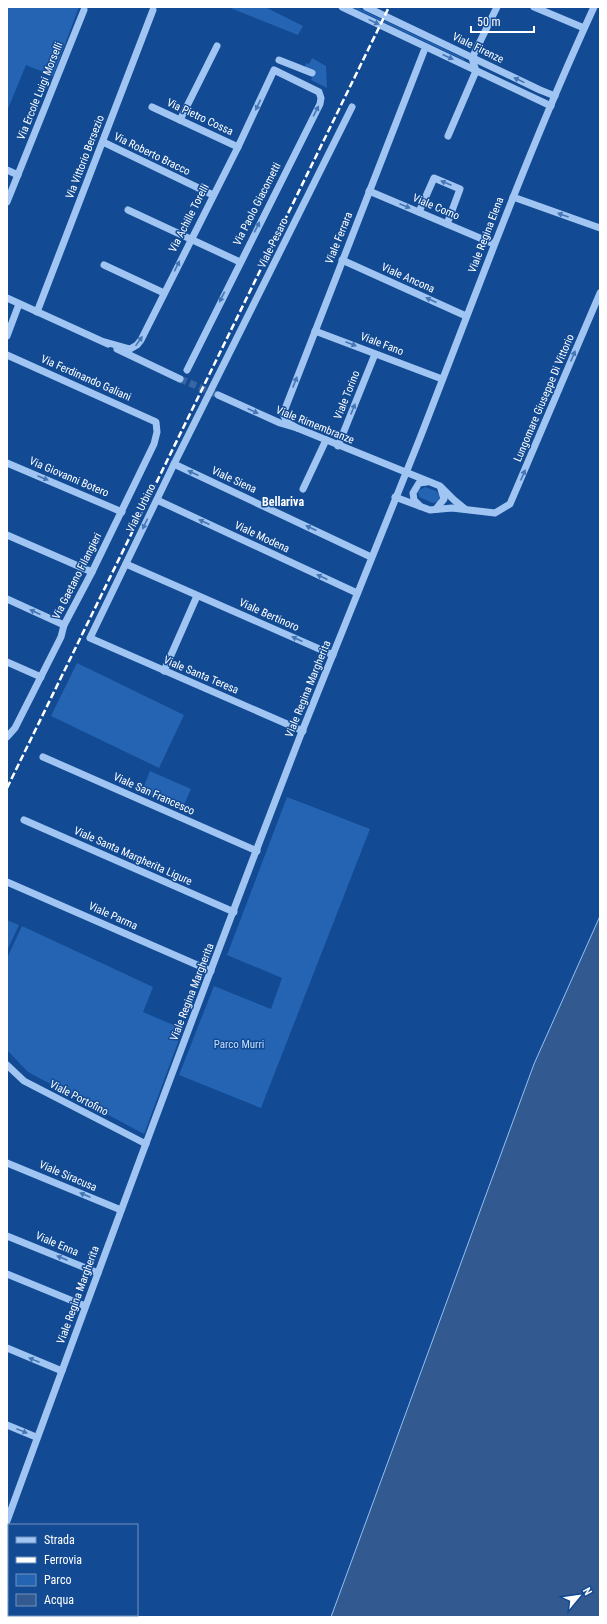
<svg xmlns="http://www.w3.org/2000/svg" width="607" height="1624" font-family="'Roboto Condensed',sans-serif">
<style>
.green{fill:#2464b2}
.water{fill:#325a90;stroke:#92c0f5}
.lines{fill:none;stroke-linecap:round;stroke-linejoin:round}
.minor-tunnel{stroke:#3665a3;stroke-width:7;stroke-dasharray:7 3.5;stroke-linecap:butt}
.minor{stroke:#a0c5f2;stroke-width:7}
.rail{stroke:#fff;stroke-width:2.5;stroke-dasharray:7 3;stroke-linecap:butt}
.oneway{fill:#4475b4}
.labels{text-anchor:middle;dominant-baseline:central;stroke-width:3;stroke-linejoin:round;paint-order:stroke}
.street-label{font-size:11px;fill:#fff;stroke:#124a93}
.park-label{font-size:11px;fill:#c8dffd;stroke:#124a93}
.neighbourhood-label{font-size:12px;font-weight:bold;fill:#fff;stroke:#124a93}
</style>
<rect width="100%" height="100%" fill="#124a93"/>
<!-- green -->
<g class="green">
<polygon points="7,7 79,7 53,76 26,65 7,111"/>
<polygon points="228,7 265,7 303,26 298,35"/>
<polygon points="352,7 356,7 465,59 464,60"/>
<polygon points="312,58 326,66 327,88 311,80 315,71 305,68 306,63 309,64"/>
<polygon points="425,487 436,491 440,496 438,502 433,503 419,497 418,491"/>
<polygon points="77,663 184,715 159,768 51,716"/>
<polygon points="150,771 191,789 182,809 142,791"/>
<polygon points="287,797 370,829 261,1108 179,1075 214,986 271,1009 282,978 227,955"/>
<polygon points="7,920 19,925 7,951"/>
<polygon points="22,926 153,987 143,1012 183,1029 144,1134 28,1072 7,1050 7,958"/>
</g>
<!-- water -->
<polygon class="water" points="600,916 600,1617 331,1617 534,1064"/>
<g class="lines">
<!-- minor-tunnel -->
<polyline class="minor-tunnel" points="180,379 218,395"/>
<!-- minor -->
<g class="minor">
<polyline points="342,7 551,106"/>
<polyline points="366,7 540,90 555,96"/>
<polyline points="534,7 584,28"/>
<polyline points="279,60 312,73"/>
<polyline points="152,107 238,147"/>
<polyline points="180,120 217,46"/>
<polyline points="448,136 476,71 472,58 497,7"/>
<polyline points="103,142 213,195"/>
<polyline points="7,170 18,175"/>
<polyline points="369,191 494,244"/>
<polyline points="513,197 600,228"/>
<polyline points="7,202 84,10"/>
<polyline points="128,210 240,262"/>
<polyline points="419,212 434,178 460,189 447,224"/>
<polyline points="342,260 466,316"/>
<polyline points="104,265 164,293"/>
<polyline points="7,298 108,344"/>
<polyline points="37,312 153,10"/>
<polyline points="315,331 442,379"/>
<polyline points="7,336 19,304"/>
<polyline points="105,342 130,349 137,345 141,340 238,147 274,70 319,92 321,98 320,104 187,370"/>
<polyline points="117,349 180,379"/>
<polyline points="7,355 156,422 157,432 154,444 92,572 64,625 61,637 15,728 7,737"/>
<polyline points="218,395 280,423 297,428 440,486 454,500 465,509"/>
<polyline points="297,428 287,422 283,414 424,51"/>
<polyline points="338,446 375,354"/>
<polyline points="7,463 122,512"/>
<polyline points="174,464 371,557"/>
<polyline points="303,489 326,440"/>
<polyline points="395,497 430,510 452,508 495,513 510,504 600,293"/>
<polyline points="157,500 357,593"/>
<polyline points="420,506 414,500 413,493 419,483 427,482"/>
<polyline points="436,509 444,499 441,489"/>
<polyline points="7,535 92,572"/>
<polyline points="126,564 333,655"/>
<polyline points="7,599 64,625"/>
<polyline points="7,662 41,677"/>
<polyline points="164,671 197,596"/>
<polyline points="303,731 90,638 174,464 352,107"/>
<polyline points="43,757 257,851"/>
<polyline points="24,820 234,912"/>
<polyline points="7,882 211,971"/>
<polyline points="7,1065 24,1081 146,1144"/>
<polyline points="7,1163 121,1210"/>
<polyline points="7,1236 98,1273"/>
<polyline points="7,1274 85,1306"/>
<polyline points="7,1348 62,1371"/>
<polyline points="7,1425 36,1437"/>
<path d="M7 1521C103 1258 200 995 301 734 340 635 381 537 420 438 476 294 529 148 594 7"/>
</g>
<!-- rail -->
<polyline class="rail" points="7,788 389,7"/>
</g>
<!-- one-way arrows -->
<defs><path id="oneway-solid" d="M-6-.8H1V-3.2L6.5 0L1 3.2V.8H-6Z"/></defs>
<g class="oneway">
<use href="#oneway-solid" transform="translate(374 22) rotate(26)"/>
<use href="#oneway-solid" transform="translate(448 57) rotate(25)"/>
<use href="#oneway-solid" transform="translate(519 80) rotate(-154)"/>
<use href="#oneway-solid" transform="translate(258 105) rotate(115)"/>
<use href="#oneway-solid" transform="translate(316 111) rotate(-63)"/>
<use href="#oneway-solid" transform="translate(446 183) rotate(-157)"/>
<use href="#oneway-solid" transform="translate(405 206) rotate(23)"/>
<use href="#oneway-solid" transform="translate(563 215) rotate(-160)"/>
<use href="#oneway-solid" transform="translate(257 227) rotate(-63)"/>
<use href="#oneway-solid" transform="translate(177 266) rotate(-64)"/>
<use href="#oneway-solid" transform="translate(222 297) rotate(116)"/>
<use href="#oneway-solid" transform="translate(431 300) rotate(-156)"/>
<use href="#oneway-solid" transform="translate(139 341) rotate(-55)"/>
<use href="#oneway-solid" transform="translate(351 344) rotate(21)"/>
<use href="#oneway-solid" transform="translate(573 356) rotate(-67)"/>
<use href="#oneway-solid" transform="translate(295 382) rotate(-69)"/>
<use href="#oneway-solid" transform="translate(353 409) rotate(-68)"/>
<use href="#oneway-solid" transform="translate(253 411) rotate(25)"/>
<use href="#oneway-solid" transform="translate(193 473) rotate(-155)"/>
<use href="#oneway-solid" transform="translate(523 475) rotate(-67)"/>
<use href="#oneway-solid" transform="translate(43 478) rotate(23)"/>
<use href="#oneway-solid" transform="translate(204 522) rotate(-155)"/>
<use href="#oneway-solid" transform="translate(145 524) rotate(116)"/>
<use href="#oneway-solid" transform="translate(311 528) rotate(-155)"/>
<use href="#oneway-solid" transform="translate(322 577) rotate(-155)"/>
<use href="#oneway-solid" transform="translate(35 612) rotate(-156)"/>
<use href="#oneway-solid" transform="translate(297 639) rotate(-156)"/>
<use href="#oneway-solid" transform="translate(85 1195) rotate(-157)"/>
<use href="#oneway-solid" transform="translate(62 1258) rotate(-157)"/>
<use href="#oneway-solid" transform="translate(34 1360) rotate(-158)"/>
<use href="#oneway-solid" transform="translate(22 1431) rotate(22)"/>
</g>
<g class="labels">
<!-- street labels -->
<g class="street-label">
<text transform="translate(478 48) rotate(26)">Viale Firenze</text>
<text transform="translate(40 91) rotate(-68)">Via Ercole Luigi Morselli</text>
<text transform="translate(200 117) rotate(25)">Via Pietro Cossa</text>
<text transform="translate(152 154) rotate(26)">Via Roberto Bracco</text>
<text transform="translate(85 157) rotate(-69)">Via Vittorio Bersezio</text>
<text transform="translate(257 204) rotate(-63)">Via Paolo Giacometti</text>
<text transform="translate(436 207) rotate(23)">Viale Como</text>
<text transform="translate(189 218) rotate(-63)">Via Achille Torelli</text>
<text transform="translate(486 235) rotate(-69)">Viale Regina Elena</text>
<text transform="translate(339 238) rotate(-68)">Viale Ferrara</text>
<text transform="translate(273 243) rotate(-64)">Viale Pesaro</text>
<text transform="translate(408 278) rotate(24)">Viale Ancona</text>
<text transform="translate(382 344) rotate(21)">Viale Fano</text>
<text transform="translate(86 378) rotate(24)">Via Ferdinando Galiani</text>
<text transform="translate(347 395) rotate(-68)">Viale Torino</text>
<text transform="translate(544 398) rotate(-67)">Lungomare Giuseppe Di Vittorio</text>
<text transform="translate(315 425) rotate(22)">Viale Rimembranze</text>
<text transform="translate(69 477) rotate(23)">Via Giovanni Botero</text>
<text transform="translate(234 480) rotate(25)">Viale Siena</text>
<text transform="translate(141 508) rotate(-64)">Viale Urbino</text>
<text transform="translate(262 537) rotate(25)">Viale Modena</text>
<text transform="translate(77 576) rotate(-63)">Via Gaetano Filangieri</text>
<text transform="translate(269 615) rotate(24)">Viale Bertinoro</text>
<text transform="translate(201 675) rotate(23)">Viale Santa Teresa</text>
<text transform="translate(308 689) rotate(-68)">Viale Regina Margherita</text>
<text transform="translate(154 794) rotate(24)">Viale San Francesco</text>
<text transform="translate(133 856) rotate(24)">Viale Santa Margherita Ligure</text>
<text transform="translate(113 916) rotate(24)">Viale Parma</text>
<text transform="translate(192 992) rotate(-69)">Viale Regina Margherita</text>
<text transform="translate(79 1098) rotate(27)">Viale Portofino</text>
<text transform="translate(68 1176) rotate(23)">Viale Siracusa</text>
<text transform="translate(57 1244) rotate(23)">Viale Enna</text>
<text transform="translate(78 1295) rotate(-70)">Viale Regina Margherita</text>
</g>
<!-- park labels -->
<g class="park-label">
<text x="239" y="1044">Parco Murri</text>
</g>
<!-- neighbourhood labels -->
<g class="neighbourhood-label">
<text x="283" y="502">Bellariva</text>
</g>
</g>
<!-- border -->
<rect width="607" height="1624" fill="none" stroke="#ffffff" stroke-width="16"/>
<!-- legend -->
<rect x="8" y="1524" width="130" height="92" fill="#124a93" stroke="#7192be"/>
<rect x="16" y="1537" width="20" height="6" fill="#a0c5f2" stroke="#7192be"/>
<text x="44" y="1544" font-size="12" fill="#ffffff">Strada</text>
<rect x="16" y="1557" width="20" height="6" fill="#ffffff" stroke="#7192be"/>
<text x="44" y="1564" font-size="12" fill="#ffffff">Ferrovia</text>
<rect x="16" y="1574" width="20" height="12" fill="#2464b2" stroke="#7192be"/>
<text x="44" y="1584" font-size="12" fill="#ffffff">Parco</text>
<rect x="16" y="1594" width="20" height="12" fill="#325a90" stroke="#7192be"/>
<text x="44" y="1604" font-size="12" fill="#ffffff">Acqua</text>
<!-- north arrow -->
<g transform="translate(579 1596) rotate(61)" stroke="#124a93" stroke-width="3" paint-order="stroke">
<path d="M0-3L7 15L0 10L-7 15Z" fill="#ffffff"/>
<text y="-6" font-size="11" font-weight="bold" text-anchor="middle" fill="#ffffff">N</text>
</g>
<!-- scale -->
<path d="M471 26v6h63v-6" fill="none" stroke="#ffffff" stroke-width="2"/>
<text x="477" y="26" font-size="12" fill="#ffffff" stroke="#124a93" stroke-width="3" paint-order="stroke">50 m</text>
</svg>
